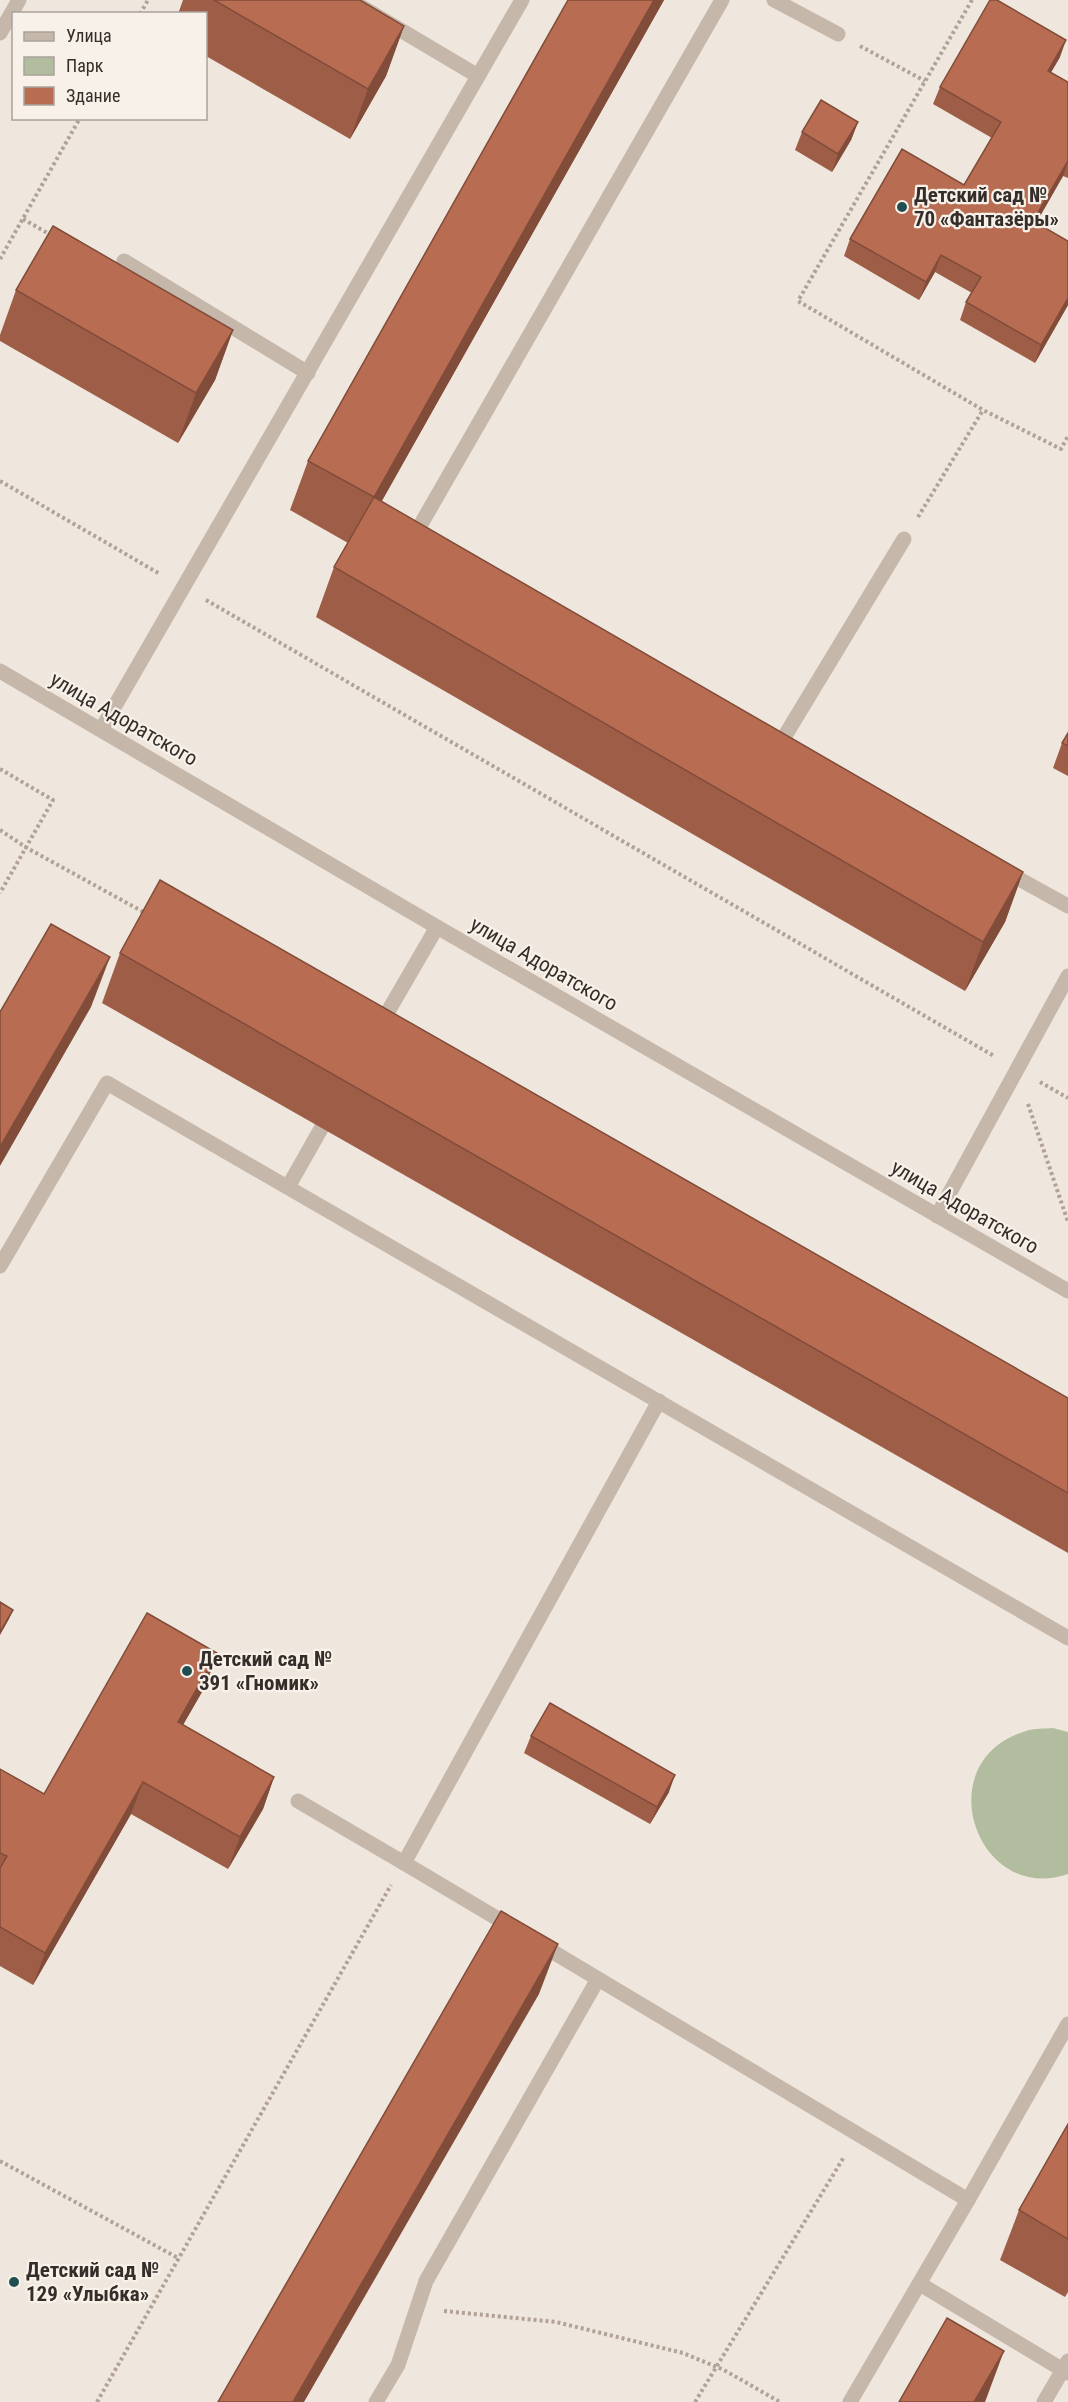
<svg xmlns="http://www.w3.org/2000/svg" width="1068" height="2402" font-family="'Roboto Condensed',sans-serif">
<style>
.green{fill:#b2bd9f}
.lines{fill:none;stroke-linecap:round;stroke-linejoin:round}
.path{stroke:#b2a295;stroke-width:4;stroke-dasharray:3 3;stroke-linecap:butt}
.minor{stroke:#c6b7ab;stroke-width:15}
.wall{fill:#9e5d47}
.shaded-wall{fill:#814c39}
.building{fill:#b86c52;stroke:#814c39;stroke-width:1.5}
.poi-dot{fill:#234e51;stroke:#f7f1e9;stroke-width:2}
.labels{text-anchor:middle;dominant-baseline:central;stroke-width:4.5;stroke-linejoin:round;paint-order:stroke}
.poi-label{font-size:21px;font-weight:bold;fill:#352d29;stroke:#f7f1e9;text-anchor:start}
.street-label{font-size:21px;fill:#352d29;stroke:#f7f1e9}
</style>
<rect width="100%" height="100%" fill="#efe7dd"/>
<!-- green -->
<path class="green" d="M1053 1728 1068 1732V1874C977 1906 926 1761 1026 1731 1034 1728 1045 1729 1053 1728Z"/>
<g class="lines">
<!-- path -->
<g class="path">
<polyline points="972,0 798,301 983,410 1061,449 1068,436"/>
<polyline points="140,14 148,0"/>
<polyline points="860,46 925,81"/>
<polyline points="23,219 51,235"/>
<polyline points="0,259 80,118"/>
<polyline points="0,481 160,574"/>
<polyline points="918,517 983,410"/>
<polyline points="206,600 994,1056"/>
<polyline points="0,769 53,800 0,893"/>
<polyline points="0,830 27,848 147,914"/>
<polyline points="1040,1082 1068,1098"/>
<polyline points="1028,1104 1068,1222"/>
<polyline points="0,2161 178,2258"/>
<polyline points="444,2311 556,2322 683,2353 724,2370 780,2402"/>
<polyline points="97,2402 391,1885"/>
<polyline points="695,2402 844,2157"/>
</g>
<!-- minor -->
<g class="minor">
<polyline points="350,0 478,76"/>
<polyline points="774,0 838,34"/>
<polyline points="0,33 19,0"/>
<polyline points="124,261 308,373"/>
<polyline points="417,540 413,538 722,0"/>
<polyline points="0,671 437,927 1068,1291"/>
<polyline points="101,730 522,0"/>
<polyline points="780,744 904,539"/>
<polyline points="1003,870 1068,906"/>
<polyline points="379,1027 437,927"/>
<polyline points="288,1187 322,1127"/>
<polyline points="937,1216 1068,976"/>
<polyline points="0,1266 107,1083 1068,1638"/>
<polyline points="298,1801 404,1863"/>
<polyline points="515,1929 404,1863 659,1401"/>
<polyline points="538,1943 968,2200 850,2402"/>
<polyline points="968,2200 1068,2024"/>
<polyline points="920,2284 1068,2373"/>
<polyline points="376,2402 398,2365 426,2281 598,1979"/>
<polyline points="1044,2402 1068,2361"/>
</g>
</g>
<!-- wall -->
<g class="wall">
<polygon points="183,0 360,0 404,26 386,76 350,139 206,56 206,14 178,14"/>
<polygon points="568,0 664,0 381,502 1023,872 1005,922 965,991 316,617 334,567 348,543 290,510 308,461"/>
<polygon points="1060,57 1051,72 1068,82 1068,178 1063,176 1036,223 1068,305 1035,363 960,320 966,302 972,293 935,272 919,300 844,256 850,239 964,185 992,138 933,104 940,87"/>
<polygon points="858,122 851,140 832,172 795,150 802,132"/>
<polygon points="16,290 233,330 215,380 178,443 0,341 0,335"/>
<polygon points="1068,733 1068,776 1053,768 1062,743"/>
<polygon points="120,953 1068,1398 1068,1553 102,1003"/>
<polygon points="217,1653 206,1685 183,1725 274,1777 263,1809 228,1869 131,1814 33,1985 0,1966 0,1769 44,1794"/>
<polygon points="531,1736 669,1792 650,1824 524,1753"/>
<polygon points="1068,2124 1068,2292 1065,2297 1000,2260 1019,2210"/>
</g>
<!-- shaded-wall -->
<g class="shaded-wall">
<polygon points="654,0 664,0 356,547 374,497"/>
<polygon points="404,26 386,76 350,139 368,89"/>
<polygon points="1066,40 1060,57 1042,88 1048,71"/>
<polygon points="858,122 851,140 832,172 838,154"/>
<polygon points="1068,161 1063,176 1027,239 1033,221"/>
<polygon points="941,255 935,272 919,300 926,282"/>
<polygon points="1068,298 1068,305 1035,363 1041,345"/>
<polygon points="233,330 215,380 178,443 196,393"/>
<polygon points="1023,872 1005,922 965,991 983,942"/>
<polygon points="110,957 91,1007 0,1166 0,1147"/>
<polygon points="13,1610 9,1619 0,1635 0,1632"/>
<polygon points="217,1653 206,1685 166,1754 178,1722"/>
<polygon points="675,1775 669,1792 650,1824 657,1807"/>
<polygon points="274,1777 263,1809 228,1869 240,1837"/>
<polygon points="143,1782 131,1814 33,1985 45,1953"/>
<polygon points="558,1944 539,1994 304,2402 293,2402"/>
<polygon points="1004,2351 985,2402 974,2402"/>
</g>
<!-- building -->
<g class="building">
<polygon points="214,0 360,0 404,26 368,89"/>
<polygon points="568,0 654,0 374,497 308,461"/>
<polygon points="990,0 997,0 1066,40 1048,71 1068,82 1068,161 1033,221 1068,241 1068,298 1041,345 966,302 981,277 941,255 926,282 850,239 902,149 964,185 1001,122 940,87"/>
<polygon points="821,100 858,122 838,154 802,132"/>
<polygon points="53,226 233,330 196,393 16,290"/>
<polygon points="374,497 1023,872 983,942 334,567"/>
<polygon points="1068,733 1068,746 1062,743"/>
<polygon points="160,880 1068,1398 1068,1493 120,953"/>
<polygon points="51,924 110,957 0,1147 0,1012"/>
<polygon points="0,1602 13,1610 0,1632"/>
<polygon points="147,1613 217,1653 178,1722 274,1777 240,1837 143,1782 45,1953 0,1927 0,1868 7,1856 0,1853 0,1769 44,1794"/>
<polygon points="550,1703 675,1775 657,1807 531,1736"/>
<polygon points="501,1911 558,1944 293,2402 218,2402"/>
<polygon points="1068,2124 1068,2239 1019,2210"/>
<polygon points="947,2318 1004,2351 974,2402 899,2402"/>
</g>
<!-- markers -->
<g class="poi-dot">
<circle cx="902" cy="207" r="6"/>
<circle cx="187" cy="1671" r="6"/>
<circle cx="14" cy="2282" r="6"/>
</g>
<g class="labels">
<!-- poi labels -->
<g class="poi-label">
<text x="914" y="195">Детский сад №<tspan x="914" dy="24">70 «Фантазёры»</tspan></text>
<text x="199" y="1659">Детский сад №<tspan x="199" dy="24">391 «Гномик»</tspan></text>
<text x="26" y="2270">Детский сад №<tspan x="26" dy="24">129 «Улыбка»</tspan></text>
</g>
<!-- street labels -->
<g class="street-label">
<text transform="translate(124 719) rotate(30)">улица Адоратского</text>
<text transform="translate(544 964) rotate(30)">улица Адоратского</text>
<text transform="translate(965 1207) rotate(30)">улица Адоратского</text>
</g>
</g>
<!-- legend -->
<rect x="12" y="12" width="195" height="108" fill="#f7f1e9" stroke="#a9a39c" stroke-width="1.5"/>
<rect x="24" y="32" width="30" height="9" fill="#c6b7ab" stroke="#a9a39c" stroke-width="1.5"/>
<text x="66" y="42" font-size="18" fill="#352d29">Улица</text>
<rect x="24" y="57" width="30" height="18" fill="#b2bd9f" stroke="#a9a39c" stroke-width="1.5"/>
<text x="66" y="72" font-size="18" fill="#352d29">Парк</text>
<rect x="24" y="87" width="30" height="18" fill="#b86c52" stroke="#a9a39c" stroke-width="1.5"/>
<text x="66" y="102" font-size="18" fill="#352d29">Здание</text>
</svg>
